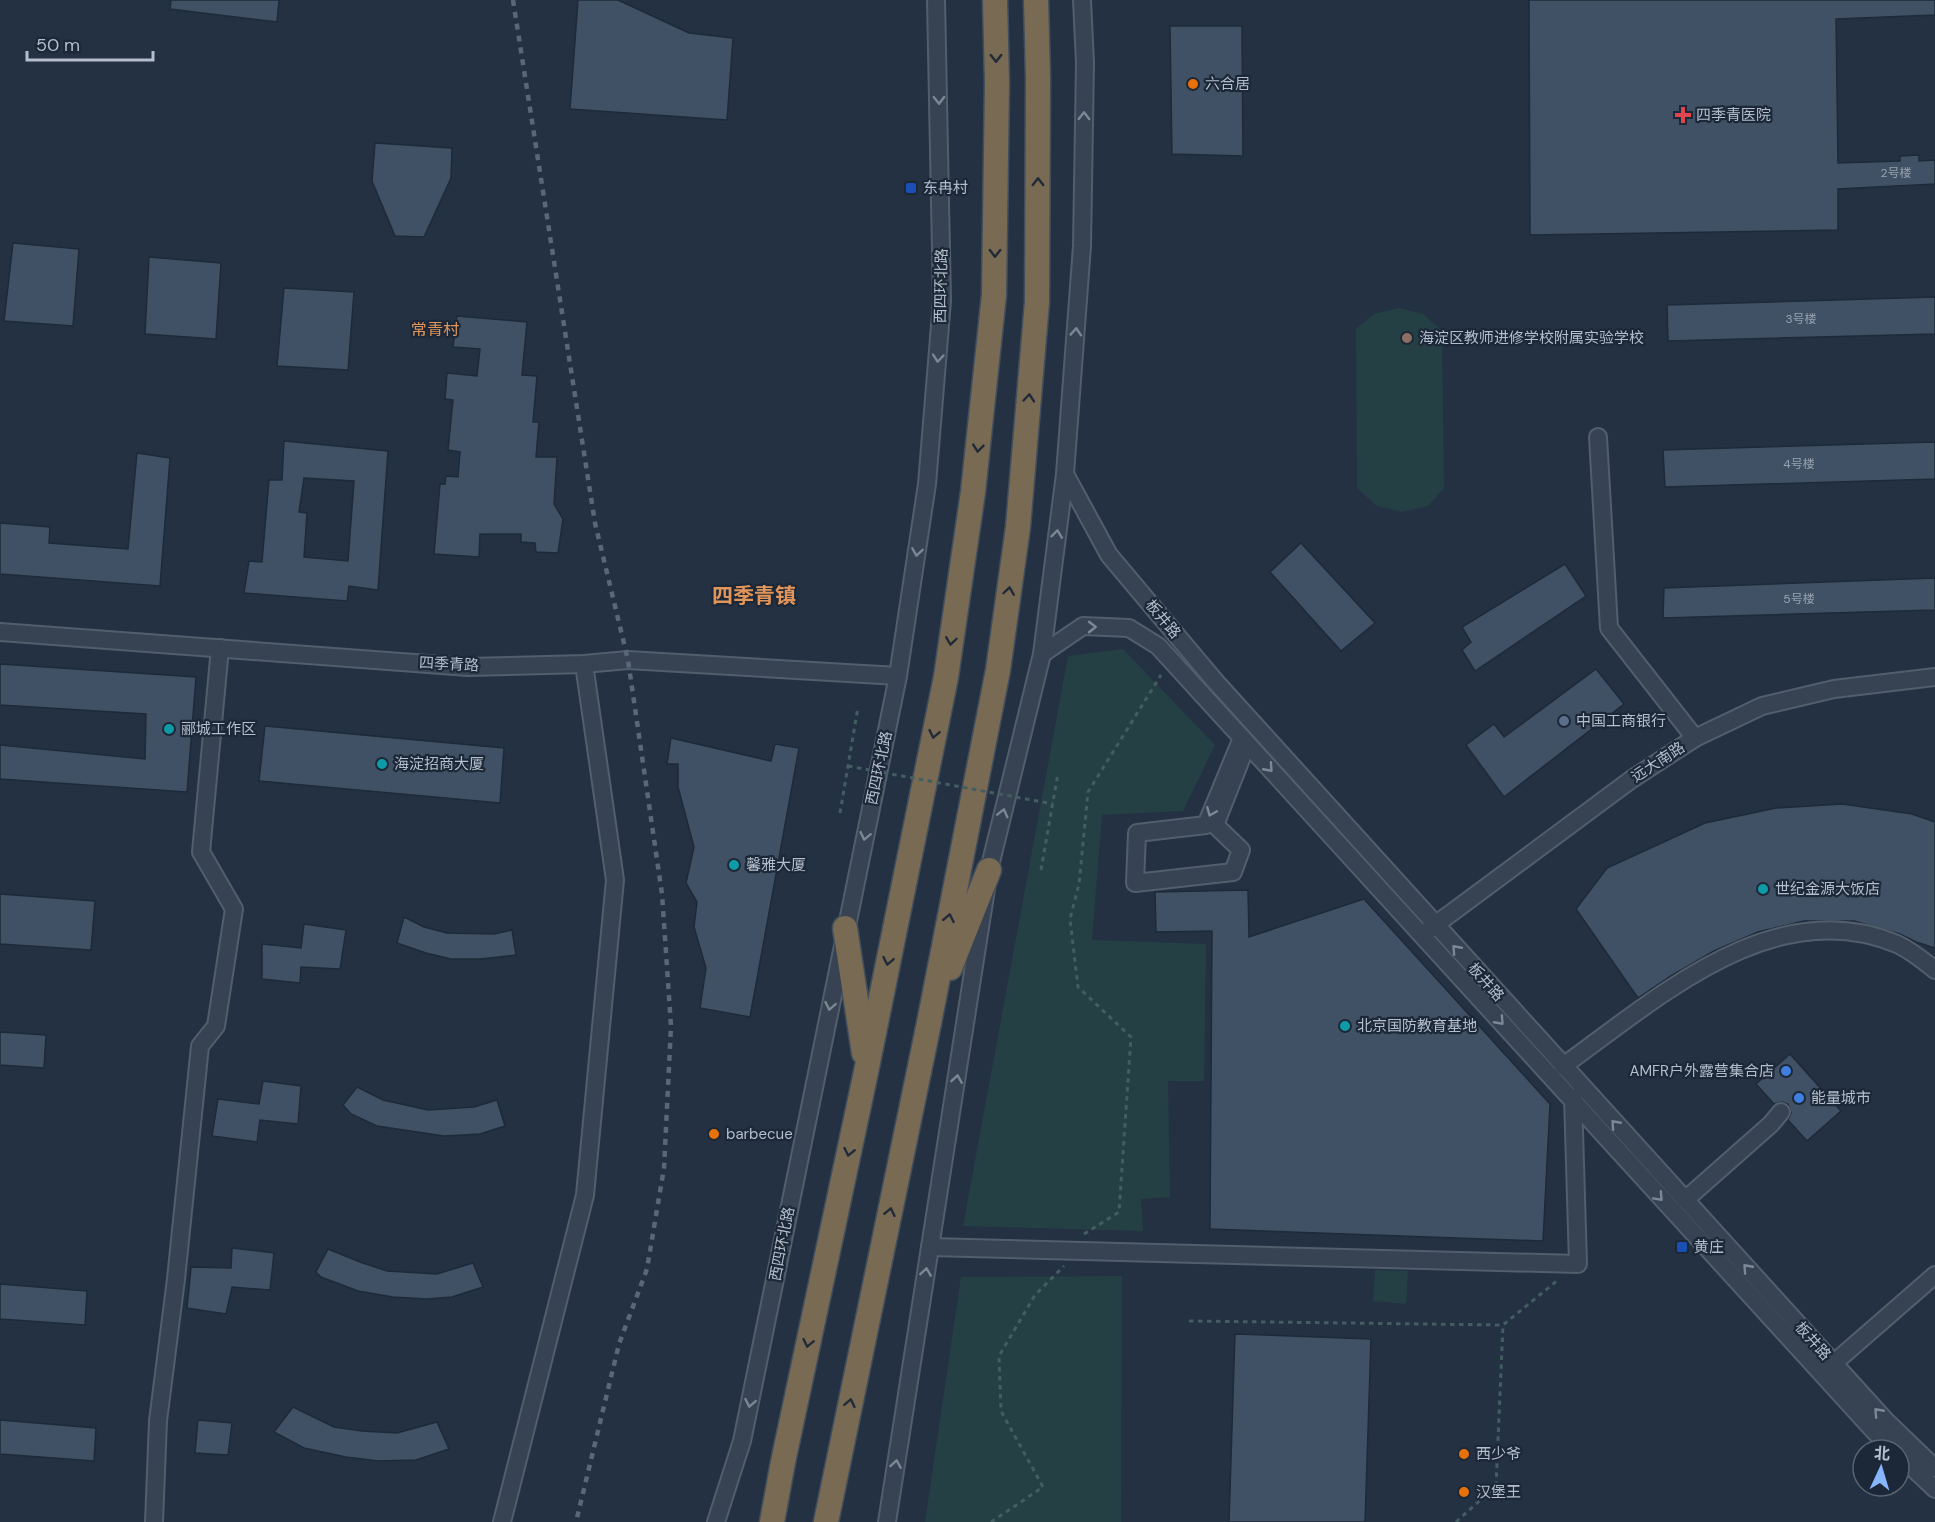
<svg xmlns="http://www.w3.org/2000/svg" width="1935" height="1522" font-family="'DM Sans','Noto Sans SC',sans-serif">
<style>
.green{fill:#254044}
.building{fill:#415165;stroke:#1e2a39;stroke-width:1.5;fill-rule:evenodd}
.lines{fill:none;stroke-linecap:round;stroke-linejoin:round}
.minor-casing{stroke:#525e6c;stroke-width:20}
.highway-casing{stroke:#424e5c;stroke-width:27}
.path{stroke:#435d60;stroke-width:3;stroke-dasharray:4.5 4.5;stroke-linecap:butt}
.minor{stroke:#374352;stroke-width:16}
.highway{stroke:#796a54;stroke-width:24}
.rail{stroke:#59677a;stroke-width:4.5;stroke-dasharray:6 6;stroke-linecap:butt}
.path-bridge{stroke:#435d60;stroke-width:3;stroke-dasharray:4.5 4.5;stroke-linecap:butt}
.oneway{stroke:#212b38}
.oneway2{stroke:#7c8795}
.food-dot{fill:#e8710a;stroke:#1c2837;stroke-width:2}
.health-dot{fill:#e0444e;stroke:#1c2837;stroke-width:2}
.transit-dot{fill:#1a4fb4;stroke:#1c2837;stroke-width:2}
.education-dot{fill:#8d6e63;stroke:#1c2837;stroke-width:2}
.service-dot{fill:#5c6f8a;stroke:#1c2837;stroke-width:2}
.culture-dot{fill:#0f9aa8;stroke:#1c2837;stroke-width:2}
.shop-dot{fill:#3f7fe0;stroke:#1c2837;stroke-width:2}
.labels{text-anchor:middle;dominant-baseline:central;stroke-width:4.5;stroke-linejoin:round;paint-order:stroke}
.number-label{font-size:12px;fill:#97a3b2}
.poi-label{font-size:15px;fill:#b4becc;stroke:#1c2837;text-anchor:start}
.street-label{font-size:15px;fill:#b4becc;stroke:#1c2837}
.neighbourhood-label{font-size:16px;fill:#e0955b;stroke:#1c2837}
.district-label{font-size:21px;font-weight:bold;fill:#e0955b;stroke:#1c2837}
</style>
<rect width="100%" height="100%" fill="#233143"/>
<!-- green -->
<g class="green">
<polygon points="1399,308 1423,314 1442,331 1444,488 1428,506 1402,512 1377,506 1357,488 1356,329 1374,314"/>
<polygon points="1123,649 1215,745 1183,811 1102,815 1092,940 1206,944 1204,1081 1168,1081 1170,1197 1141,1199 1143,1231 963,1226 1068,656"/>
<polygon points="1375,1270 1408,1271 1406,1304 1373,1301"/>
<polygon points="1122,1276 1121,1522 925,1522 961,1277"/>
</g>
<!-- building -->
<g class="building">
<polygon points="171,0 279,0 277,22 170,9"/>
<polygon points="578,0 618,0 689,33 733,38 727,120 570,109"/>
<polygon points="1529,0 1935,0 1935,15 1836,19 1838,163 1900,161 1900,156 1919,155 1919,161 1935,160 1935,184 1838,189 1838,230 1530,235"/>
<polygon points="1170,26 1242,26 1243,156 1172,154"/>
<polygon points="375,143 452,148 451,178 424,237 395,236 372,181"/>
<polygon points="13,243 79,249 73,326 4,321"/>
<polygon points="149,257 221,263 216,339 145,334"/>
<polygon points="284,288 354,292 348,370 277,366"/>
<polygon points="1935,297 1935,334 1668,341 1667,305"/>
<polygon points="457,316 527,322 522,375 537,376 533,422 539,422 536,457 557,457 554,504 563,519 558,553 536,552 535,543 521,542 521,534 480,534 479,557 434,554 440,484 445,484 446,476 458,477 460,452 448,450 453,400 445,399 447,373 477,376 480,349 453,347"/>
<path d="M284 441 388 451 378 590 349 586 347 601 244 593 249 561 262 562 269 480H282ZM304 478 354 481 348 561 304 557 307 513 299 512Z"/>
<polygon points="1935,442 1935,479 1665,487 1663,450"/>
<polygon points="137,453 170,458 160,586 0,574 0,523 50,527 49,543 128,549"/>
<polygon points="1301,543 1375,623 1341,651 1270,572"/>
<polygon points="1565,564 1586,596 1475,671 1462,650 1471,642 1462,627"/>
<polygon points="1935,578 1935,610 1663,618 1664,588"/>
<polygon points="0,664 196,677 187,792 0,779 0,745 145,759 146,714 0,705"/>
<polygon points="1596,669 1624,704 1504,797 1466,745 1494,724 1504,737"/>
<polygon points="265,726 504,748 500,803 259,781"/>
<polygon points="671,738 771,761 775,744 799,748 750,1017 700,1008 706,968 694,927 697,902 686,883 694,847 678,787 678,764 667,764"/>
<polygon points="1842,804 1912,814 1935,822 1935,948 1916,942 1900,934 1854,921 1804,921 1758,932 1714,951 1671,976 1638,998 1576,909 1607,868 1705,823 1776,808"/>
<polygon points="1248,890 1249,937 1364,899 1550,1104 1543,1241 1210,1229 1212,931 1156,932 1155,892"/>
<polygon points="0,894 95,901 91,950 0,944"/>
<polygon points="404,917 424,927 447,933 494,934 512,930 516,955 480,959 451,959 426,953 397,943"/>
<polygon points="304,924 346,930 340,969 301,967 300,983 262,979 262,944 301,948"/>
<polygon points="0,1032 46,1035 44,1068 0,1065"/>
<polygon points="1790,1054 1841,1111 1807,1141 1788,1120 1791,1113 1788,1104 1782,1102 1774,1104 1756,1084"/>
<polygon points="263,1081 301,1086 298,1124 260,1120 257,1142 212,1136 218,1099 259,1104"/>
<polygon points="357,1087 383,1100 428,1110 474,1107 497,1100 505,1126 480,1134 444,1136 377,1126 351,1114 343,1105"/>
<polygon points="232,1248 274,1253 270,1290 232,1287 226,1314 187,1308 191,1267 231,1268"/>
<polygon points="328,1249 360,1262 387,1271 437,1274 473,1263 483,1287 452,1297 427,1299 393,1297 358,1291 321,1277 316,1272"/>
<polygon points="0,1284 87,1291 85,1325 0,1319"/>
<polygon points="1235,1334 1371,1339 1365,1522 1229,1522"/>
<polygon points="293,1407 334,1427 362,1431 397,1433 437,1422 449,1449 416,1460 378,1461 346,1457 304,1448 274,1432"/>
<polygon points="0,1420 96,1428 94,1461 0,1454"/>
<polygon points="198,1420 232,1423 228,1455 195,1453"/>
</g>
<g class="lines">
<defs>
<g id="minor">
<polyline points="1598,437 1609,628 1695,738"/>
<polyline points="1065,474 1109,555 1215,681 1886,1421 1935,1468"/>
<polyline points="0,632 468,667 584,664 628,660 898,676"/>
<polyline points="1042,654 1083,626 1129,628 1158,646 1875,1432 1894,1450"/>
<polyline points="1242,738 1206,825 1137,833 1135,883 1233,872 1241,850 1215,825 1247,744"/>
<polyline points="1427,931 1632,779 1695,738 1762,706 1834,689 1935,677"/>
<path d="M1563 1066C1657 999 1773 892 1897 944 1910 950 1924 961 1935 970"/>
<polyline points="1685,1200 1771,1124 1781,1112"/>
<polyline points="930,1247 1578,1264 1573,1097"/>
<polyline points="1834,1363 1935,1275"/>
<polyline points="1899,1455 1935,1489"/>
<polyline points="154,1522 158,1421 176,1279 200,1046 216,1026 234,909 201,852 220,648"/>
<polyline points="502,1522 585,1195 615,880 584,664"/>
<polyline points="716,1522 742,1441 898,676 927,484 942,301 936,0"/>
<polyline points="887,1522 989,870 1042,654 1065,474 1082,246 1085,63 1082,0"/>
</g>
<g id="highway">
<polyline points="845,928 864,1053"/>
<polyline points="950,968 989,870"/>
<polyline points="772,1522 783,1462 866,1072 946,677 973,492 994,295 997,83 995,0"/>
<polyline points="826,1522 929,1023 998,670 1018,527 1037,302 1038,78 1036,0"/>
</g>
</defs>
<!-- minor casing -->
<use href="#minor" class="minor-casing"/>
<!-- highway casing -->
<use href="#highway" class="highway-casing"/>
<!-- path -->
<g class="path">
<polyline points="840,813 858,707"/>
<polyline points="1041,870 1058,773"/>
<polyline points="1084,1234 1119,1212 1131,1037 1078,987 1070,919 1079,884 1088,792 1161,675"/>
<polyline points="1189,1321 1503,1325"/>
<polyline points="991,1522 1043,1487 1001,1411 999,1356 1035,1295 1064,1266"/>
<polyline points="1456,1522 1496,1486 1503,1325 1558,1280"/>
</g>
<!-- minor -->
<use href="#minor" class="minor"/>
<!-- highway -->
<use href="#highway" class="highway"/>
<!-- rail -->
<polyline class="rail" points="513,0 595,523 628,660 662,894 671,1026 664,1168 647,1269 619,1344 576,1522"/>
<!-- path-bridge -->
<polyline class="path-bridge" points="848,766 1053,804"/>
</g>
<!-- one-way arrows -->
<defs><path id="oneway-chevron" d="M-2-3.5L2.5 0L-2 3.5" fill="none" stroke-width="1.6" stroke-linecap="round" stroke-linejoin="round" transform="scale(1.5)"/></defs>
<g class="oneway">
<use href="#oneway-chevron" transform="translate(996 58) rotate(89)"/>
<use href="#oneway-chevron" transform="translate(1038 182) rotate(-90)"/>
<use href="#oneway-chevron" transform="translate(995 253) rotate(91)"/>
<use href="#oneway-chevron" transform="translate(1029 398) rotate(-85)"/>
<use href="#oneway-chevron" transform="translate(978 448) rotate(96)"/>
<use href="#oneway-chevron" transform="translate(1009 591) rotate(-82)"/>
<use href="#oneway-chevron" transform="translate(951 641) rotate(98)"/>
<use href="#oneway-chevron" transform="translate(934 734) rotate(102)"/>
<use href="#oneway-chevron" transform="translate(949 918) rotate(-79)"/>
<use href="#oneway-chevron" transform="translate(888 961) rotate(101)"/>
<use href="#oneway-chevron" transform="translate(849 1152) rotate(102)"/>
<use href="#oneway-chevron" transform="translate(890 1212) rotate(-78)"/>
<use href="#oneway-chevron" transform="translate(808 1343) rotate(102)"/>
<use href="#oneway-chevron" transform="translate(850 1403) rotate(-78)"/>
</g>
<g class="oneway2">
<use href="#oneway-chevron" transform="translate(939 100) rotate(89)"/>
<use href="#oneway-chevron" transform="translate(1084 116) rotate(-89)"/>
<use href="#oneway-chevron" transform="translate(1076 332) rotate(-86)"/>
<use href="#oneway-chevron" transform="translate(938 358) rotate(95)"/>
<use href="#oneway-chevron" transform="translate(1057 534) rotate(-83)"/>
<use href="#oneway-chevron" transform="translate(917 552) rotate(99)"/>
<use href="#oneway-chevron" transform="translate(1092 627)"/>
<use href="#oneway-chevron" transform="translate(1269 768) rotate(48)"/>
<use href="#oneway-chevron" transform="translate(1211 812) rotate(113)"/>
<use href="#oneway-chevron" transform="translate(1003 813) rotate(-76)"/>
<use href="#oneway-chevron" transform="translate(865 836) rotate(102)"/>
<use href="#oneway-chevron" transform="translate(1456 949) rotate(-132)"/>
<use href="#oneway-chevron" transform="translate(830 1006) rotate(101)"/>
<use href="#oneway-chevron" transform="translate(1500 1021) rotate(48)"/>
<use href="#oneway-chevron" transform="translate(957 1079) rotate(-81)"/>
<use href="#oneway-chevron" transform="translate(1615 1124) rotate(-132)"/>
<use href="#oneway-chevron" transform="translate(1659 1197) rotate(47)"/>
<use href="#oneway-chevron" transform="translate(1747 1268) rotate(-132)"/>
<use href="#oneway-chevron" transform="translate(926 1272) rotate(-81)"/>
<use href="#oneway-chevron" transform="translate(750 1403) rotate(101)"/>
<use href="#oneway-chevron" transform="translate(1878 1412) rotate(-132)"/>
<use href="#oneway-chevron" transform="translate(896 1464) rotate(-81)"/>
</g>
<!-- markers -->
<g class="food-dot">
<circle cx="1193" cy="84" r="6"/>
<circle cx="714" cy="1134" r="6"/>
<circle cx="1464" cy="1454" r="6"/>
<circle cx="1464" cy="1492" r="6"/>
</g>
<path class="health-dot" d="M1680 106h6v6h6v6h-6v6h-6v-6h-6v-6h6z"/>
<g class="transit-dot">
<rect x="905" y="182" width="12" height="12" rx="3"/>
<rect x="1676" y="1241" width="12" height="12" rx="3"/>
</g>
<circle class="education-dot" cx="1407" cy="338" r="6"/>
<circle class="service-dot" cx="1564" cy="721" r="6"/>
<g class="culture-dot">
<circle cx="169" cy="729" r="6"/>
<circle cx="382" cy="764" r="6"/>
<circle cx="734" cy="865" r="6"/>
<circle cx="1763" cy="889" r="6"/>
<circle cx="1345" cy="1026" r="6"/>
</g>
<g class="shop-dot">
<circle cx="1786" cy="1071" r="6"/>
<circle cx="1799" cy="1098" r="6"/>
</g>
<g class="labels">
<!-- number labels -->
<g class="number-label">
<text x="1896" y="173">2号楼</text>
<text x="1801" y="319">3号楼</text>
<text x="1799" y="464">4号楼</text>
<text x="1799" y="599">5号楼</text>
</g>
<!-- poi labels -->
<g class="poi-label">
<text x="1205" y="84">六合居</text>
<text x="1696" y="115">四季青医院</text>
<text x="923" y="188">东冉村</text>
<text x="1419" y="338">海淀区教师进修学校附属实验学校</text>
<text x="1576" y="721">中国工商银行</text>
<text x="181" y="729">郦城工作区</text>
<text x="394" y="764">海淀招商大厦</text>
<text x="746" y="865">馨雅大厦</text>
<text x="1775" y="889">世纪金源大饭店</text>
<text x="1357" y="1026">北京国防教育基地</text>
<text x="1774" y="1071" text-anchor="end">AMFR户外露营集合店</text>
<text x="1811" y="1098">能量城市</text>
<text x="726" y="1134">barbecue</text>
<text x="1694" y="1247">黄庄</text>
<text x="1476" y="1454">西少爷</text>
<text x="1476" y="1492">汉堡王</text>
</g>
<!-- street labels -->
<g class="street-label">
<text transform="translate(941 286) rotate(-89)">西四环北路</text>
<text transform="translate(1163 619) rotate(50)">板井路</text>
<text transform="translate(449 664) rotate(3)">四季青路</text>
<text transform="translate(1658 762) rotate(-33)">远大南路</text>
<text transform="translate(879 768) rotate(-78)">西四环北路</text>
<text transform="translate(1486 982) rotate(48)">板井路</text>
<text transform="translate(782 1244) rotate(-79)">西四环北路</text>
<text transform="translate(1813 1341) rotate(48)">板井路</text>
</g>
<!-- neighbourhood labels -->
<g class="neighbourhood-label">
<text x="435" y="329">常青村</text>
</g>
<!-- district labels -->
<g class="district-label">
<text x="754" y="596">四季青镇</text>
</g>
</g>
<!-- north arrow -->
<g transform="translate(1881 1468) rotate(4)"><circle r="28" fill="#1c2837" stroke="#596473" stroke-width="1.5"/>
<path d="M0-4.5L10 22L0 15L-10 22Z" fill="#87b6ff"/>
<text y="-9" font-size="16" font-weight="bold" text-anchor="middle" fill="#b4becc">北</text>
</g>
<!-- scale -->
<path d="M27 51v9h126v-9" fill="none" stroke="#b4becc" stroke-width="3"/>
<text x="36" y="51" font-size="18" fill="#b4becc" stroke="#1c2837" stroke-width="4.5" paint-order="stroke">50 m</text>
</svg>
